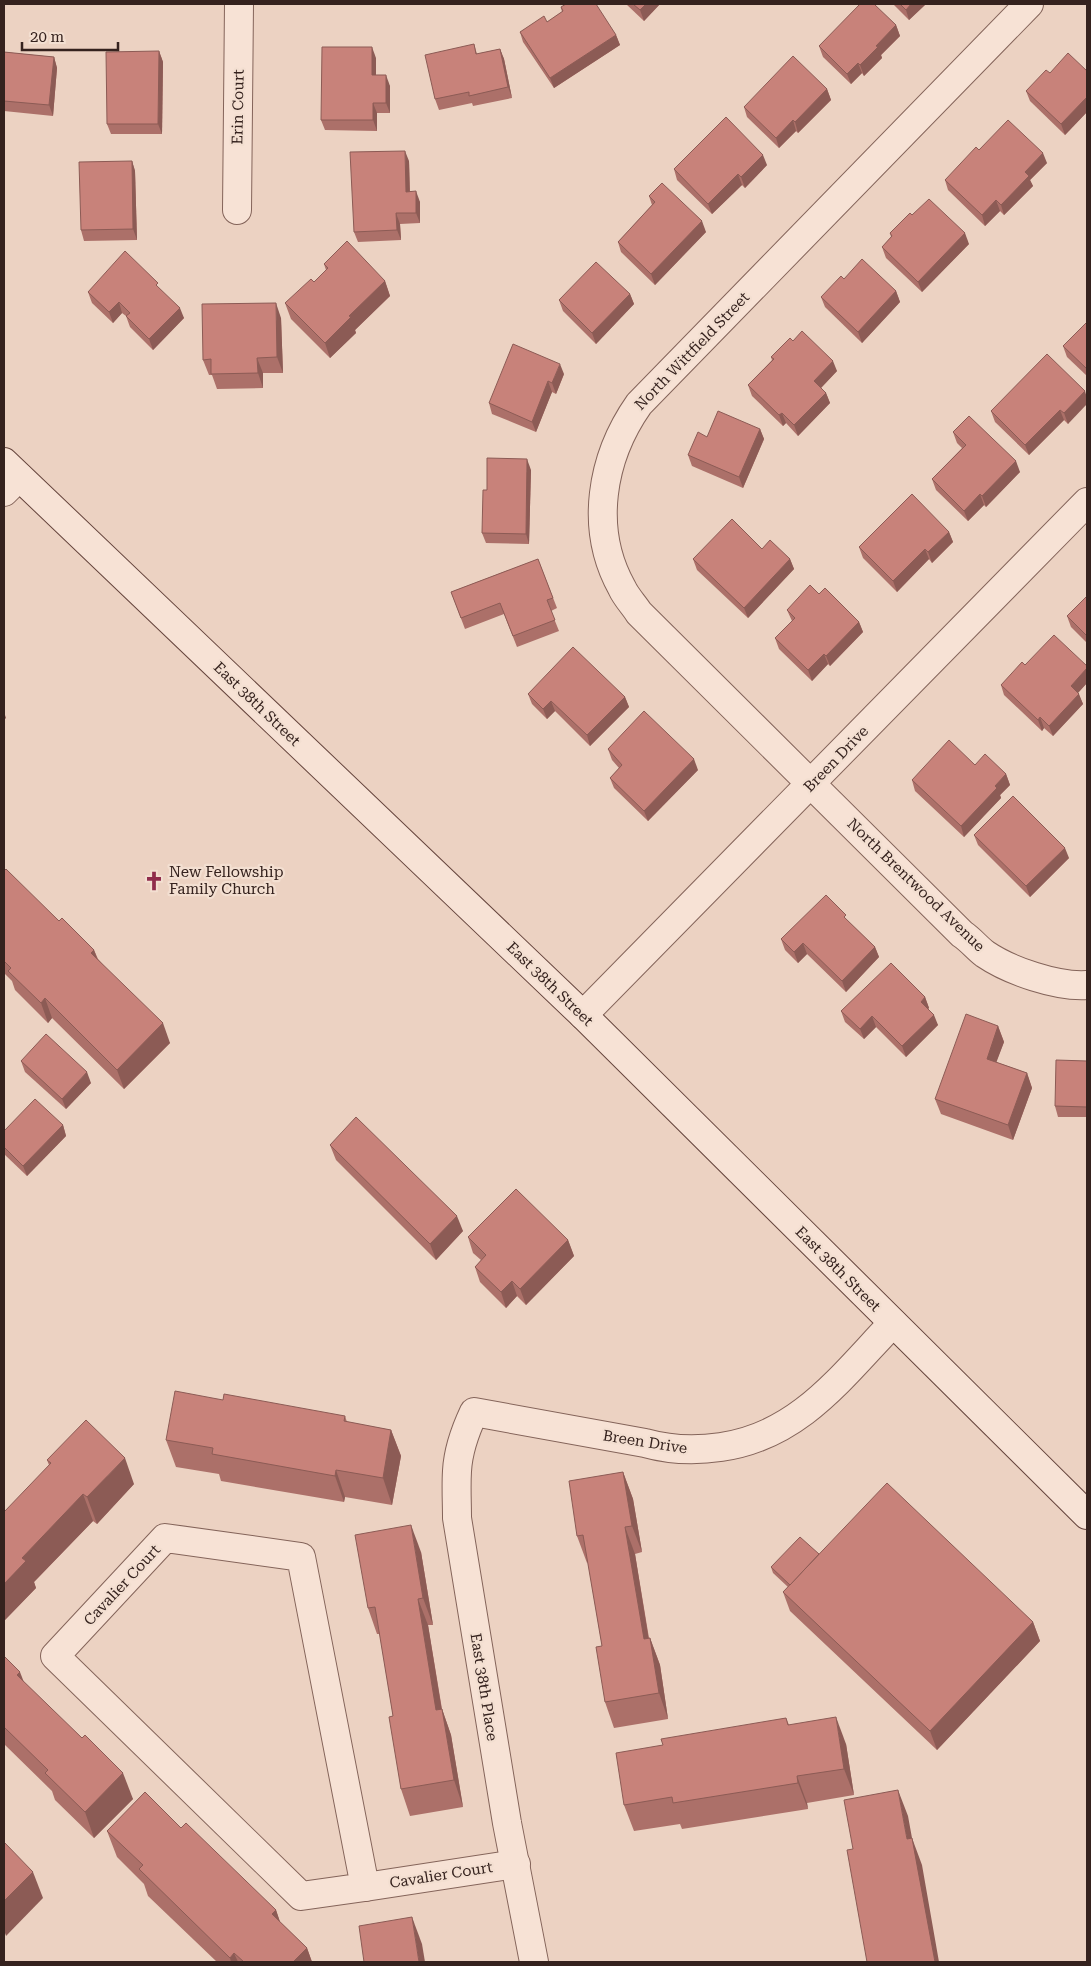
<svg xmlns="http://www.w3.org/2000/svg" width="1091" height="1966" font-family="'Roboto Serif',serif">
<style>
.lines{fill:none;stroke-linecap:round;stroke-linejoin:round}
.street-casing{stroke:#84645a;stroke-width:30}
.secondary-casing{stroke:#66453d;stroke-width:30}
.street{stroke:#f7e2d5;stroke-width:28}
.secondary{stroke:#f7e2d5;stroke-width:28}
.wall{fill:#ac7069}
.shaded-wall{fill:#8c5b55}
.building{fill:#c8827a;stroke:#8c5b55}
.labels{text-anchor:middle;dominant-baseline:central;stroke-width:4.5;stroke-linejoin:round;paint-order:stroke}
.street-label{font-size:15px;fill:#35221e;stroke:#f3dfd1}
.poi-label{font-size:15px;fill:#35221e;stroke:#f3dfd1;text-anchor:start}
</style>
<rect width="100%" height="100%" fill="#ecd2c2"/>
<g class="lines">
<defs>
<g id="street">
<path d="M1029 4 639 404C601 458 589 529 622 588 626 597 634 605 639 613L962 934C971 940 977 948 985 954 1010 971 1057 987 1087 985"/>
<polyline points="237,210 239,4"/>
<polyline points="4,492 19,477"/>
<polyline points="583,1015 1087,502"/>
<polygon points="165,1538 301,1557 365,1887 301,1896 55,1656"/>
<polyline points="365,1887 516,1864"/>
<path d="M534 1962 507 1823 457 1518C457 1502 456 1487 457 1471 458 1452 466 1429 474 1412L645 1443C670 1450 695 1451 721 1447 799 1436 841 1377 893 1323"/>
</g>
<polyline id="secondary" points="4,462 583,1015 1087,1515"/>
</defs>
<!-- street casing -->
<use href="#street" class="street-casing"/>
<!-- secondary casing -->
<use href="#secondary" class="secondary-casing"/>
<!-- street -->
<use href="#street" class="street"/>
<!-- secondary -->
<use href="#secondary" class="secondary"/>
</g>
<!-- wall -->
<g class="wall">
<polygon points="626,4 660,4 644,21"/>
<polygon points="893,4 926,4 909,20"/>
<polygon points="561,7 616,35 620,45 554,88 523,42 520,32 547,22 562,12"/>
<polygon points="896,25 900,36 881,55 882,58 864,76 862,73 851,84 823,57 819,46"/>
<polygon points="474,44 477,54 500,49 504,59 512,98 473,106 472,103 439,110 435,99"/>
<polygon points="159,51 163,62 162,134 111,134 107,124"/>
<polygon points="4,52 54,57 57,68 53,116 4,111"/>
<polygon points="376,58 376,75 390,86 390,113 377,113 377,131 325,130 321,120"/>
<polygon points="1087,71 1087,112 1065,135 1030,101 1026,91 1050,73"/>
<polygon points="827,89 831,100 798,133 796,131 779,148 747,117 744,107"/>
<polygon points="979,150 1047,163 1030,180 1033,186 1004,215 1000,211 985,226 948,190 945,180"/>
<polygon points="132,161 135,171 137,240 84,241 81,230"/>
<polygon points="409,161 410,192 420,202 420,223 400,224 401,240 358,242 354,232"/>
<polygon points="767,165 745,188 742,185 712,214 677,180 674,169"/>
<polygon points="649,196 706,232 655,285 621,252 618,242 652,205"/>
<polygon points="912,215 969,244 922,292 886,258 882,247 891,237 890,233"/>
<polygon points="324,264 385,281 390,296 355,330 356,333 330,358 291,319 285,303 314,282 326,270"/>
<polygon points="844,279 896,291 900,302 862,343 825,307 821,297"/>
<polygon points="160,289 184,318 153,350 130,327 126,316 122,313 113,323 92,303 88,292"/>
<polygon points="630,294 634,304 596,344 563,311 559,300"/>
<polygon points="281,318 283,373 263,373 263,388 217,389 212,375 209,375 203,360"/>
<polygon points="1087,322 1087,376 1067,357 1063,346"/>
<polygon points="793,341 837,371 821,388 826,393 830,403 798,436 786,423 783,426 752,396 748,385 772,360 771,357"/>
<polygon points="564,374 556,394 552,392 536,432 492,414 489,403"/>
<polygon points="1085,391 1068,424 1064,420 1029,455 995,422 991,411"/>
<polygon points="760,429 764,439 743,488 692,466 688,455"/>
<polygon points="953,432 1020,472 986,507 984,505 968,521 936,490 932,479 962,448 957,443"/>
<polygon points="531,470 529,544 486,543 482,533 487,490"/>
<polygon points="949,532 953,542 932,563 929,559 897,592 863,558 859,547"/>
<polygon points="762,549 790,559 794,569 748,618 697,570 693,559"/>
<polygon points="538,559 557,608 551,611 559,631 517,647 504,614 465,629 451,592"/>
<polygon points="819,594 859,622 863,632 830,666 828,664 812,681 779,649 775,638 792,621 787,610"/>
<polygon points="1087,596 1087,643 1071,627 1067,616"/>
<polygon points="1025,665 1087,666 1087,683 1078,693 1083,704 1053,736 1044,728 1042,731 1004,695 1001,685"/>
<polygon points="528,694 625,697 629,707 590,746 555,711 547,719 532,704"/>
<polygon points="608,749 698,770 648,821 614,788 610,778 619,768 612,760"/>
<polygon points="975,765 1006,774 1010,785 1000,795 1001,798 964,837 915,791 912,780"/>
<polygon points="974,835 1069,858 1030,897 978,845"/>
<polygon points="4,871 59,921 94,950 98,959 170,1043 124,1089 52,1018 48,1023 15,990 12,981 4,973"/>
<polygon points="848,921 875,947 879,957 846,992 807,954 798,963 785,950 781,939"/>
<polygon points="925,997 929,1008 928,1009 938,1025 906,1057 876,1027 864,1039 845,1022 841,1011"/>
<polygon points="998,1026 1004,1042 996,1062 1027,1073 1032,1088 1013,1140 941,1114 935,1099"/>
<polygon points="21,1061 91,1083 66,1109 25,1072"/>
<polygon points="1087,1061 1087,1117 1058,1117 1055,1106"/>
<polygon points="63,1125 66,1136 27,1176 4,1154 4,1131"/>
<polygon points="330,1145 463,1231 436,1260 336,1160"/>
<polygon points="468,1237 568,1240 574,1256 526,1305 517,1296 506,1308 480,1282 475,1267 481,1260 473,1253"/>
<polygon points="223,1400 345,1416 347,1422 391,1430 401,1456 392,1505 345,1497 344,1502 221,1481 219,1474 176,1467 166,1440"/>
<polygon points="47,1460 134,1484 97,1524 93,1521 34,1582 36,1588 4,1621 49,1465"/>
<polygon points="623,1472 633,1499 642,1552 635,1554 649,1638 650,1638 660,1665 668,1719 614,1728 605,1702 602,1646 588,1562 587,1563 577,1536"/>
<polygon points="421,1552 433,1625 428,1625 442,1709 451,1735 463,1807 410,1816 401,1789 393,1716 380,1634 377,1634 368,1608"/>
<polygon points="819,1554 1033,1622 1040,1641 937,1750 790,1611 783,1592 788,1587 773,1573 771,1567"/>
<polygon points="4,1656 23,1681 133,1799 94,1838 55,1800 52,1791 4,1744"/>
<polygon points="786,1718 789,1725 846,1744 854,1795 807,1803 808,1809 682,1829 680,1824 634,1831 624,1805 663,1745"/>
<polygon points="181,1828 276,1910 280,1922 307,1948 312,1962 217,1962 148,1896 144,1884 117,1857 107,1831"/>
</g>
<!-- shaded-wall -->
<g class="shaded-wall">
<polygon points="646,4 660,4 644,21 640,10"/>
<polygon points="911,4 926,4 909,20 906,10"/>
<polygon points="896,25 900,36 881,55 882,58 864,76 860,65 876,46"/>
<polygon points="616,35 620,45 554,88 550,78"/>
<polygon points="372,47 376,58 376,86 372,75"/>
<polygon points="500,49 504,59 512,98 508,87"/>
<polygon points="159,51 163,62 162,134 158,124"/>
<polygon points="54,57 57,68 53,116 49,105"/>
<polygon points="858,63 862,73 851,84 847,74"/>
<polygon points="386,75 390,86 390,113 386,103"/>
<polygon points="827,89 831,100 798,133 795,122"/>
<polygon points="1087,97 1087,112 1065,135 1061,124"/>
<polygon points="373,103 377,113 377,131 373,120"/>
<polygon points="793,120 796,131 779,148 776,138"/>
<polygon points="405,151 409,161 410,202 406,192"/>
<polygon points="1043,153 1047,163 1030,180 1033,186 1004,215 1001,205 1025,172"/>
<polygon points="763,155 767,165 745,188 741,177"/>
<polygon points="132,161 135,171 137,240 133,229"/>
<polygon points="738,174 742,185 712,214 708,204"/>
<polygon points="416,191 420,202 420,223 416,213"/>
<polygon points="996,200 1000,211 985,226 982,215"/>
<polygon points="396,213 400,224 401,240 397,230"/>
<polygon points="702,221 706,232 655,285 651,274"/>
<polygon points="965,233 969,244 922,292 918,282"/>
<polygon points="385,281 390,296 355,330 356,333 330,358 325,343 349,316"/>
<polygon points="896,291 900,302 862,343 858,332"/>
<polygon points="630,294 634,304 596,344 592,333"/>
<polygon points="119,302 122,313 113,323 109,312"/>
<polygon points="276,303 281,318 283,373 277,357"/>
<polygon points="180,308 184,318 153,350 149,339"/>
<polygon points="257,358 263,373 263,388 258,373"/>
<polygon points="833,361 837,371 818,391 814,381"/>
<polygon points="560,364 564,374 556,394 552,383"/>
<polygon points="548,381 552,392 536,432 532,422"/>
<polygon points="1085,391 1087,398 1087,404 1068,424 1064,413"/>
<polygon points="826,393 830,403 798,436 794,425"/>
<polygon points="1060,410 1064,420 1029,455 1025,445"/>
<polygon points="782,413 786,423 783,426 779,415"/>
<polygon points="760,429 764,439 743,488 739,477"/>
<polygon points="527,459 531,470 529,544 526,534"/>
<polygon points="1016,461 1020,472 986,507 982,496"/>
<polygon points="980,494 984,505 968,521 964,511"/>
<polygon points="949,532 953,542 932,563 928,552"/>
<polygon points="925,549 929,559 897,592 893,581"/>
<polygon points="790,559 794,569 748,618 744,608"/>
<polygon points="859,622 863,632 830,666 826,656"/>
<polygon points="824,654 828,664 812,681 808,670"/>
<polygon points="1087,668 1087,683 1075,696 1071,686"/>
<polygon points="1079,694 1083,704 1053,736 1049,726"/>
<polygon points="625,697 629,707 590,746 587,735"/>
<polygon points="551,701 555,711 547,719 543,709"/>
<polygon points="4,712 6,718 4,720"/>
<polygon points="1040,717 1044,728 1042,731 1038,720"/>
<polygon points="694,759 698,770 648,821 644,811"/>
<polygon points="1006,774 1010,785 1000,795 1001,798 964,837 961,826 995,786"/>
<polygon points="1065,848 1069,858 1030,897 1026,886"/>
<polygon points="803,943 807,954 798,963 794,952"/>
<polygon points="875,947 879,957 846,992 842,981"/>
<polygon points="94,950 101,969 91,953"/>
<polygon points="925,997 929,1008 925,1012 921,1002"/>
<polygon points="45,998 52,1018 48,1023 41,1003"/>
<polygon points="934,1015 938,1025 906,1057 902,1046"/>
<polygon points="872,1016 876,1027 864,1039 860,1029"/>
<polygon points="163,1023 170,1043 124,1089 117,1070"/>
<polygon points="998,1026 1004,1042 992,1074 987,1059"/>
<polygon points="87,1072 91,1083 66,1109 62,1099"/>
<polygon points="1027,1073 1032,1088 1013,1140 1008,1125"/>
<polygon points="63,1125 66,1136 27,1176 23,1166"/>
<polygon points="457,1216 463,1231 436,1260 430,1244"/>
<polygon points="568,1240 574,1256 526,1305 520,1289"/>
<polygon points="512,1281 517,1296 506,1308 501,1292"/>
<polygon points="391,1430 401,1456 392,1505 383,1478"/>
<polygon points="125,1458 134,1484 97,1524 87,1497"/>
<polygon points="336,1470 345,1497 344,1502 335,1476"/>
<polygon points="623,1472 633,1499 642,1552 632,1526"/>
<polygon points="83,1494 93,1521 34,1582 36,1588 4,1621 4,1584 22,1558"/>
<polygon points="411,1525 421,1552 433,1625 423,1598"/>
<polygon points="625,1527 635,1554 653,1666 644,1639"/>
<polygon points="418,1599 428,1625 446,1736 436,1710"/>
<polygon points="1033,1622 1040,1641 937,1750 930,1731"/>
<polygon points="650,1638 660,1665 668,1719 659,1693"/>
<polygon points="20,1672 30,1698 17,1675"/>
<polygon points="442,1709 451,1735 463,1807 454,1780"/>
<polygon points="836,1717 846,1744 854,1795 844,1769"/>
<polygon points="123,1773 133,1799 94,1838 85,1812"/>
<polygon points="797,1776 807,1803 808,1809 798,1783"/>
<polygon points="898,1790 908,1816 914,1849 912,1838 922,1865 939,1962 935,1962 907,1839"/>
<polygon points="33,1872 43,1898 6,1936 4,1930 4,1901"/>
<polygon points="276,1910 285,1937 272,1914"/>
<polygon points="412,1917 422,1944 425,1962 419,1962"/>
<polygon points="307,1948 312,1962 293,1962"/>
<polygon points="234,1953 238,1962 231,1962 230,1958"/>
</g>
<!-- building -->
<g class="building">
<polygon points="566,4 596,4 616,35 550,78 520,32 544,16 547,22 563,11 561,7"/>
<polygon points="633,4 646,4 640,10"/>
<polygon points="860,4 874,4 896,25 876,46 878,47 860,65 858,63 847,74 819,46"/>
<polygon points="900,4 911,4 906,10"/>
<polygon points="474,44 476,54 500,49 508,87 469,96 469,92 435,99 425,55"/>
<polygon points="322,47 372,47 372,75 386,75 386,103 373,103 373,120 321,120"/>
<polygon points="159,51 158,124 107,124 106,52"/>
<polygon points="4,52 54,57 49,105 4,101"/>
<polygon points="1068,53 1087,71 1087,97 1061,124 1026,91 1046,70 1050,73"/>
<polygon points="793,56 827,89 795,122 793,120 776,138 744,107"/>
<polygon points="726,117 763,155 741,177 738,174 708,204 674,169"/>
<polygon points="1008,120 1043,153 1025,172 1029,176 1001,205 996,200 982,215 945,180 976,147 979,150"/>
<polygon points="405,151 406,192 416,191 416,213 396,213 397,230 354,232 350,152"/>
<polygon points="132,161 133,229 81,230 79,162"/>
<polygon points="662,183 702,221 651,274 618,242 655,202 649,196"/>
<polygon points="929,199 965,233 918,282 882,247 892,236 890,233 910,213 912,215"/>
<polygon points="347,241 385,281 349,316 351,317 325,343 285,303 311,279 314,282 328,268 324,264"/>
<polygon points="125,251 158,283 156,285 180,308 149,339 126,316 130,313 119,302 109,312 88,292"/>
<polygon points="862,259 896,291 858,332 821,297 841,276 844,279"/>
<polygon points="596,262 630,294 592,333 559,300"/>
<polygon points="276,303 277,357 257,358 258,373 211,374 211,359 203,360 202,304"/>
<polygon points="1087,322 1087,369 1063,346"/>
<polygon points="802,331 833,361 814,381 826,393 794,425 782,413 779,415 748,385 774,359 771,357 790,338 793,341"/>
<polygon points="513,344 560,364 552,383 548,381 532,422 489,403"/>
<polygon points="1047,354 1085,391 1064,413 1060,410 1025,445 991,411"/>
<polygon points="718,411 760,429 739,477 688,455 698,432 707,437"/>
<polygon points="969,416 1016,461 982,496 980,494 964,511 932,479 966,445 953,432"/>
<polygon points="487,458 527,459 526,534 482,533 483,490 487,490"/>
<polygon points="912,494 949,532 928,552 925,549 893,581 859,547"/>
<polygon points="732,519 762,549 770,540 790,559 744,608 693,559"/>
<polygon points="538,559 553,598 547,600 555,620 513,636 500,603 461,618 451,592"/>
<polygon points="810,585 819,594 825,588 859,622 826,656 824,654 808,670 775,638 795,618 787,610"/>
<polygon points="1087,596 1087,636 1067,616"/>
<polygon points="1054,635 1087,666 1087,668 1071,686 1079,694 1049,726 1040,717 1038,720 1001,685 1022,662 1025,665"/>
<polygon points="573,647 625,697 587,735 551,701 543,709 528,694"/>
<polygon points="644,711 694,759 644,811 610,778 622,765 608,749"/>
<polygon points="949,740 975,765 985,754 1006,774 995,786 997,788 961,826 912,780"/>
<polygon points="1013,796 1065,848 1026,886 974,835"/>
<polygon points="6,869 59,921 62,918 94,950 91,953 163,1023 117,1070 45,998 41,1003 8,971 11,968 4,961 4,871"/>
<polygon points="826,895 846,915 844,917 875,947 842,981 803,943 794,952 781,939"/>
<polygon points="891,963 925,997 921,1002 934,1015 902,1046 872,1016 860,1029 841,1011"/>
<polygon points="966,1014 998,1026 987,1059 1027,1073 1008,1125 935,1099"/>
<polygon points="46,1034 87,1072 62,1099 21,1061"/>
<polygon points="1056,1060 1087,1061 1087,1107 1055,1106"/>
<polygon points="35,1099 63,1125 23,1166 4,1147 4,1131"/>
<polygon points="356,1117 457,1216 430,1244 330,1145"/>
<polygon points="516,1189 568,1240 520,1289 512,1281 501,1292 475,1267 486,1255 468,1237"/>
<polygon points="175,1391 223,1400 224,1394 345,1416 344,1421 391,1430 383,1478 336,1470 335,1476 212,1454 213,1448 166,1440"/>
<polygon points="86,1420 125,1458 87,1497 83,1494 22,1558 26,1561 4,1584 4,1512 51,1463 47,1460"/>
<polygon points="623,1472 632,1526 625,1527 644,1639 650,1638 659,1693 605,1702 596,1647 602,1646 583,1535 577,1536 569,1481"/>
<polygon points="887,1483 1033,1622 930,1731 783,1592"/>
<polygon points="411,1525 423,1598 418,1599 436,1710 442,1709 454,1780 401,1789 389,1717 393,1716 375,1607 368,1608 355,1535"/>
<polygon points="800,1537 819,1554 790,1585 771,1567"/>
<polygon points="4,1656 20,1672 17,1675 82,1738 85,1735 123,1773 85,1812 45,1773 48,1770 4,1727"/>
<polygon points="836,1717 844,1769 797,1776 798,1783 673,1803 672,1797 624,1805 616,1753 663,1745 661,1739 786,1718 788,1725"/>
<polygon points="898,1790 907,1839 912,1838 935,1962 867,1962 847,1850 853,1849 844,1800"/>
<polygon points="145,1792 181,1828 186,1823 276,1910 272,1914 307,1948 293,1962 244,1962 234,1953 230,1958 139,1869 143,1865 107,1831"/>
<polygon points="4,1842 33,1872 4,1901"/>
<polygon points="412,1917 419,1962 364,1962 359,1926"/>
</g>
<!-- icons -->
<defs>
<symbol id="church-bare" viewBox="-9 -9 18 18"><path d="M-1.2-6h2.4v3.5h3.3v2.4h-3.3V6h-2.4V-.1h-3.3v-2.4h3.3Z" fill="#902d4c" stroke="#f3dfd1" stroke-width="2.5" paint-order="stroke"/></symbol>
</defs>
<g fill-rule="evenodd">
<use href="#church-bare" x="140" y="867" width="28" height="28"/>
</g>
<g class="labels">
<!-- street labels -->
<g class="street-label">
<text transform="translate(238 107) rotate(-89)">Erin Court</text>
<text transform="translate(692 351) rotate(-46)">North Wittfield Street</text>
<text transform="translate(257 704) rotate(44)">East 38th Street</text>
<text transform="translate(836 759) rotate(-46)">Breen Drive</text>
<text transform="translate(916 885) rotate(44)">North Brentwood Avenue</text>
<text transform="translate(550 984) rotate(44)">East 38th Street</text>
<text transform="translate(838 1269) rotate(45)">East 38th Street</text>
<text transform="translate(645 1442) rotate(9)">Breen Drive</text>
<text transform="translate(122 1585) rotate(-47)">Cavalier Court</text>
<text transform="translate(484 1687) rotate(81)">East 38th Place</text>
<text transform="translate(441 1875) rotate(-9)">Cavalier Court</text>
</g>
<!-- poi labels -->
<g class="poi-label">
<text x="169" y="872">New Fellowship<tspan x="169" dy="17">Family Church</tspan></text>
</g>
</g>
<!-- border -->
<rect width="1091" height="1966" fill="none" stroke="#35221e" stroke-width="10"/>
<!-- scale -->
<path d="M22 42v8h96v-8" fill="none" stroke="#35221e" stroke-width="2.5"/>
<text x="30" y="42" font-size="15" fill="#35221e" stroke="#f3dfd1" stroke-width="4" paint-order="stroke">20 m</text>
</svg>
